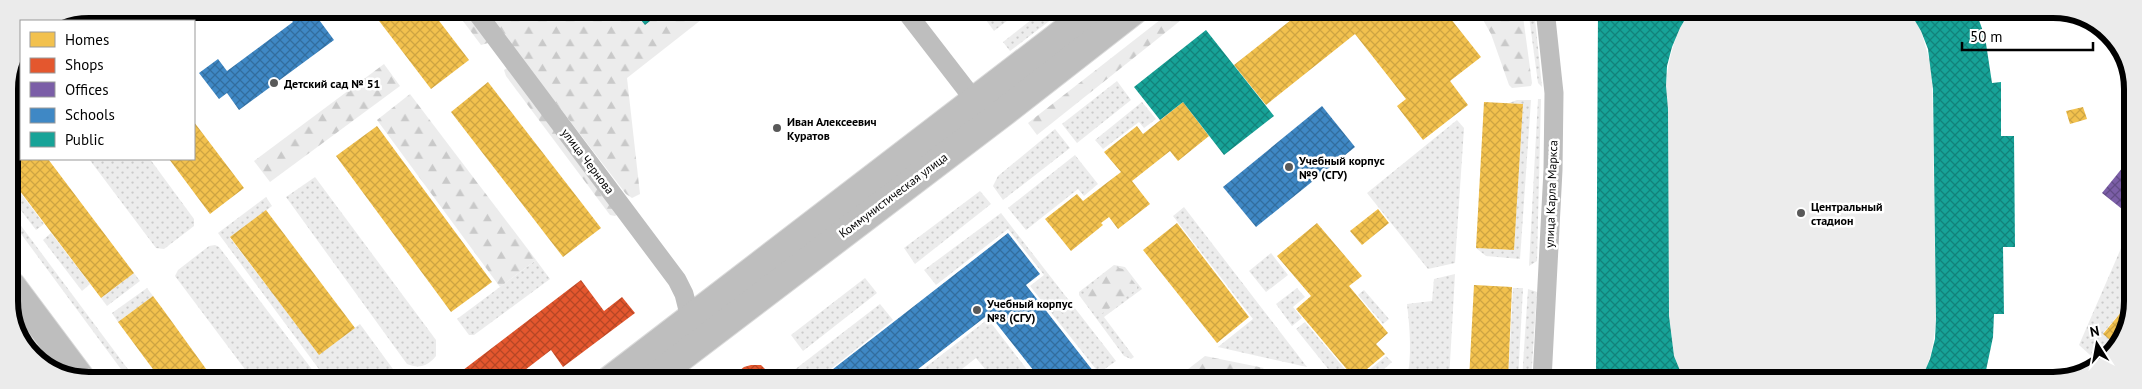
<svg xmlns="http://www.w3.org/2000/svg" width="2142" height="389" font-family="'PT Sans',sans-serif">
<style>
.grass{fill:url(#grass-dots)}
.forest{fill:url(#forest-firs)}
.pitch{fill:#ececec}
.homes{fill:url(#homes-cross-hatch)}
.shops{fill:url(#shops-cross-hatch)}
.offices{fill:url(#offices-cross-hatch)}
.schools{fill:url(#schools-cross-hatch)}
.public{fill:url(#public-cross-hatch)}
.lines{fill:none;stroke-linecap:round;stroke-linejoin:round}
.primary-casing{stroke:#dbdbdb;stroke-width:30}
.street{stroke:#bebebe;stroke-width:19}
.primary{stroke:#bebebe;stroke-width:28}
.poi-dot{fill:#595959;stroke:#fff;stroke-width:2}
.labels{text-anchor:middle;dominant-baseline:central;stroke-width:5;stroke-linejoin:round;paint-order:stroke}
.poi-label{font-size:12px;font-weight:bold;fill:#000;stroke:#fff;text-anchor:start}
.street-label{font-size:12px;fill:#000;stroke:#fff}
.rim{fill:none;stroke:#000;stroke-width:6}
</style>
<defs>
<pattern id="grass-dots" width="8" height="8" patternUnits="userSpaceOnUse" patternTransform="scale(1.25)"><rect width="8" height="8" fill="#ececec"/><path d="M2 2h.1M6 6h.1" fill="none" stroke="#c9c9c9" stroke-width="1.8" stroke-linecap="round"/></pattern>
<pattern id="forest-firs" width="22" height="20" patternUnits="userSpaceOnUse" patternTransform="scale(1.25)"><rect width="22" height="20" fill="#ececec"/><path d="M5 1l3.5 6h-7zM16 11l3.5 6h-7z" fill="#c9c9c9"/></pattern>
<pattern id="homes-cross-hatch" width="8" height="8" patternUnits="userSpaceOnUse" patternTransform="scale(1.25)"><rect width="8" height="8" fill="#f2c14e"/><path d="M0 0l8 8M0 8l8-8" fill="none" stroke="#cea442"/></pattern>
<pattern id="shops-cross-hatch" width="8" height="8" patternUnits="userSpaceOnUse" patternTransform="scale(1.25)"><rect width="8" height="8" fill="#e4572e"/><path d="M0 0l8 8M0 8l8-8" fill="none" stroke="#b64625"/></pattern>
<pattern id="offices-cross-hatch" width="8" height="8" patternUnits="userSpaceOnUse" patternTransform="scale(1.25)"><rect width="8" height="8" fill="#7b5ea7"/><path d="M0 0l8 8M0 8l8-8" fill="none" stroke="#624b86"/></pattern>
<pattern id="schools-cross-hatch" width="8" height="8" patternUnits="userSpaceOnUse" patternTransform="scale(1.25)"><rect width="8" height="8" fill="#3f88c5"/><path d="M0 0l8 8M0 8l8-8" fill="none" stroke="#326d9e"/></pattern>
<pattern id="public-cross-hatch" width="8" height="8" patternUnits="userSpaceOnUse" patternTransform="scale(1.25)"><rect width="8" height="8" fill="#17a398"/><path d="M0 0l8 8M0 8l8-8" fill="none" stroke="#12827a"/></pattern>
</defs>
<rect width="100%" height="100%" fill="#fff"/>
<!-- grass -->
<g class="grass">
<polygon points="978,9 1022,9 994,31"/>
<polygon points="1045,9 1065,9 1010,51 1003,42"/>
<polygon points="1528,9 1534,9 1542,87 1538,83"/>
<polygon points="1117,81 1131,100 1077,143 1062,124"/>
<polygon points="1538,99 1541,99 1537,261 1529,266"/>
<polygon points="1517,100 1531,100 1520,259 1486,256 1476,248 1514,250 1523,104 1509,103"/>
<polygon points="1142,102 1156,119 1144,128 1139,122 1103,149 1095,140"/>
<polygon points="1457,120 1464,128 1455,263 1428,269 1367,193"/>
<polygon points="1055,129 1070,148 1003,200 993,186 998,176"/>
<polygon points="1075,155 1098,184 1084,196 1078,189 1026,230 1008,208"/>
<polygon points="89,159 150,159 194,219 194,226 164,249 156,248"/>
<path d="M315 177 436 340V356C428 366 419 369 407 364L286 197Z"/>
<polygon points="10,179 44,224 36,230 10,196"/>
<polygon points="980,191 991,204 915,264 904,248"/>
<polygon points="266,197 272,206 230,238 319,354 360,324 401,380 327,380 218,233"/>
<polygon points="1184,207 1307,367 1218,347 1253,319 1173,216"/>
<polygon points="10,211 136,380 129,380 10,219"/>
<polygon points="1001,213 1116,361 1099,373 1030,286 1044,275 1008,229 936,285 924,270"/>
<polygon points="2132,223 2132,299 2103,333 2115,344 2106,360 2099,363 2079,345"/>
<polygon points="51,233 90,284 82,291 43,240"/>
<polygon points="215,245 219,247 320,380 253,380 175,276 178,270 209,246"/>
<polygon points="1271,253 1288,275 1266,292 1249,271"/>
<polygon points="536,260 550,279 474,335 469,335 457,319"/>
<polygon points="1114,265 1125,267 1142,289 1104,317 1134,357 1131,359 1124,356 1079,295 1079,292"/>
<polygon points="134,273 140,281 107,306 101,298"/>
<path d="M1455 274 1449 380H1407C1412 356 1410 329 1407 304L1432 301 1434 279Z"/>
<polygon points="865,278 877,293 803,351 791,335"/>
<polygon points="147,288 153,296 118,322 112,313"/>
<polygon points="1297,288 1305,297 1293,307 1302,318 1292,326 1276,304"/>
<polygon points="1513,288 1523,288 1518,380 1508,380"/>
<polygon points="1528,289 1537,292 1531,380 1522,380"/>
<polygon points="1364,290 1389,319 1383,324 1358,295"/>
<polygon points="880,304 893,320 817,380 794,380 789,374"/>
<polygon points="988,319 1035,380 994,380 976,358 948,380 909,380"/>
<polygon points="1305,322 1354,380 1337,380 1296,329"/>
<polygon points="1386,356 1392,362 1372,380 1357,380"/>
</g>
<!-- forest -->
<g class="forest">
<polygon points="88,9 127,9 128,11 114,21 71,21 68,17"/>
<polygon points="454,9 467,9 488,43 481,45"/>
<polygon points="484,9 715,9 627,78 640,194 632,198 626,194"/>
<polygon points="1174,9 1195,9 1037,135 1028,123"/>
<polygon points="1477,9 1522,9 1532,83 1531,86 1512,88 1509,85 1491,34"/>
<polygon points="384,64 400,86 270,182 254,161"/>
<polygon points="509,67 618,214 615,216 610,215 506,76 504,70"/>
<polygon points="410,94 536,260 500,287 377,120"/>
<path d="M1115 267 1123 269 1137 286V289L1100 315C1092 311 1084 301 1084 292Z"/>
<polygon points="1205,356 1264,368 1248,380 1174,380"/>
</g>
<!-- pitch -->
<path class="pitch" d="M1691 9H1908L1921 31 1932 69 1936 319C1934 340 1931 361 1921 380H1684L1674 356 1669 316 1666 86C1668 58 1675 33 1691 9Z"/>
<!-- homes -->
<g class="homes">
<polygon points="370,9 430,9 469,60 431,89"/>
<polygon points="1305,9 1443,9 1481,57 1450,81 1468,105 1423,140 1397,106 1406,99 1355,34 1266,105 1234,65"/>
<polygon points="488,82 601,228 563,257 451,112"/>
<polygon points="1183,102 1209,136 1178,161 1170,151 1132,181 1150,204 1118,229 1109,217 1101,223 1103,225 1071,251 1045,219 1077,194 1083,201 1121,172 1104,152 1137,126 1143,134"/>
<polygon points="1484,102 1523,104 1514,250 1476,248"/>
<polygon points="2083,107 2087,119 2070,124 2066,111"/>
<polygon points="15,115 21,123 21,159 48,159 134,273 101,298 10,178 9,119"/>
<polygon points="194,122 244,188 210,214 169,159 194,159"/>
<polygon points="377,126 492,282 451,312 336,156"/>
<polygon points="1378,209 1389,223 1362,245 1350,231"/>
<polygon points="266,210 355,328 319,355 230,237"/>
<polygon points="1177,223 1249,317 1217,343 1143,250"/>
<polygon points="1317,223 1362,276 1349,286 1388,333 1376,344 1385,354 1355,379 1296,309 1311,296 1277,256"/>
<polygon points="1474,285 1512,287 1508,380 1469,380"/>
<polygon points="153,296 162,308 214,380 161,380 118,322"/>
<polygon points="2132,299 2133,311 2115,344 2103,334"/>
<polygon points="1266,370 1274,380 1254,380"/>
</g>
<!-- shops -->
<g class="shops">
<polygon points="581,280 604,311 622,297 635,313 563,367 551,350 512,380 450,380"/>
<polygon points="751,365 761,365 776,380 728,380 744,367"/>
</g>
<!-- offices -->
<polygon class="offices" points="2132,156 2132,217 2102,193"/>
<!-- schools -->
<g class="schools">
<polygon points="285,9 311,9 334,40 239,110 227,93 219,99 199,73 218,59 227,71 293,22 284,10"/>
<polygon points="1322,106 1355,147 1256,227 1223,187"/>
<polygon points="1008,233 1040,274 1026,285 1097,376 1092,380 1041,380 989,314 904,380 819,380"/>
</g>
<!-- public -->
<g class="public">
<polygon points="632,9 665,9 645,25"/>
<polygon points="1598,9 1691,9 1680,28 1672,47 1667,66 1666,86 1668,109 1669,316 1674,356 1684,380 1596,380"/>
<polygon points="1908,9 1975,9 1985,37 1992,83 2001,82 2001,136 2014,136 2015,247 2003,247 2004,314 1994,314 1993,337 1984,380 1921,380 1930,359 1935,339 1936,319 1933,89 1928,49 1921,31"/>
<polygon points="1206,30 1274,116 1224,155 1183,102 1160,120 1134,87"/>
</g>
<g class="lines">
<defs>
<g id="primary">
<polyline points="11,285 82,380"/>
<polyline points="610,380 1094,9"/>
<polyline points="651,380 1005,111 1136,9"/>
</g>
</defs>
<!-- primary casing -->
<use href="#primary" class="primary-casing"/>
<!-- street -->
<g class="street">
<polyline points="474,9 677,280 684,294 690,318"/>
<polyline points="904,9 975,101 976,111"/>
<polyline points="1542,380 1553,170 1554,93 1545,9"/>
</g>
<!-- primary -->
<use href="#primary" class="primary"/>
</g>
<!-- markers -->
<g class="poi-dot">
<circle cx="274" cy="83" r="5"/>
<circle cx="777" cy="128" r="5"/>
<circle cx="1289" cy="167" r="5"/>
<circle cx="1801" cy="213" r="5"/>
<circle cx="977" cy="310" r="5"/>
</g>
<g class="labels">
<!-- poi labels -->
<g class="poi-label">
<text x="284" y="83">Детский сад № 51</text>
<text x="787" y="121">Иван Алексеевич<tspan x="787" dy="14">Куратов</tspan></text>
<text x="1299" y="160">Учебный корпус<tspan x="1299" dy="14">№9 (СГУ)</tspan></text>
<text x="1811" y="206">Центральный<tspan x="1811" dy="14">стадион</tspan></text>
<text x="987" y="303">Учебный корпус<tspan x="987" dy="14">№8 (СГУ)</tspan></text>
</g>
<!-- street labels -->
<g class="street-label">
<text transform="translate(588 161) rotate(53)">улица Чернова</text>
<text transform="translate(1551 194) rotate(-88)">улица Карла Маркса</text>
<text transform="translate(893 195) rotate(-37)">Коммунистическая улица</text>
</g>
</g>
<!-- crop -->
<path d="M0 0H2142V389H0ZM89 18H2053A71 71 0 0 1 2124 89V301A71 71 0 0 1 2053 372H89A71 71 0 0 1 18 301V89A71 71 0 0 1 89 18Z" fill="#ebebeb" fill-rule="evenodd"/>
<path class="rim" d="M89 18H2053A71 71 0 0 1 2124 89V301A71 71 0 0 1 2053 372H89A71 71 0 0 1 18 301V89A71 71 0 0 1 89 18Z"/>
<!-- legend -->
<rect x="20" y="20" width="175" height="140" fill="#ffffff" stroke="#999999"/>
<rect x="30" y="32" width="25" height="15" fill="#f2c14e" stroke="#999999"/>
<text x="65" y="45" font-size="15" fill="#000000">Homes</text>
<rect x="30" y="58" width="25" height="15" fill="#e4572e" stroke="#999999"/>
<text x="65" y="70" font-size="15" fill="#000000">Shops</text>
<rect x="30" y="82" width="25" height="15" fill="#7b5ea7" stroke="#999999"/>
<text x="65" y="95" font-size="15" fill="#000000">Offices</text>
<rect x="30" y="108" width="25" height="15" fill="#3f88c5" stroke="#999999"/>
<text x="65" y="120" font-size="15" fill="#000000">Schools</text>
<rect x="30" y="132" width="25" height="15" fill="#17a398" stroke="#999999"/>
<text x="65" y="145" font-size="15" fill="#000000">Public</text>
<!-- north arrow -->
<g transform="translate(2097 344) rotate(349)" stroke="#ffffff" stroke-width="4" paint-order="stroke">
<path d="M0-4L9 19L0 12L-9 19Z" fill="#000000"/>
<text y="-8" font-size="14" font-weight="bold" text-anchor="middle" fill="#000000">N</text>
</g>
<!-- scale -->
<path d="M1962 42v8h131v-8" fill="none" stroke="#000000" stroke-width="2.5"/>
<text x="1970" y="42" font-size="15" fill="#000000" stroke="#ffffff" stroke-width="4" paint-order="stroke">50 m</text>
</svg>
